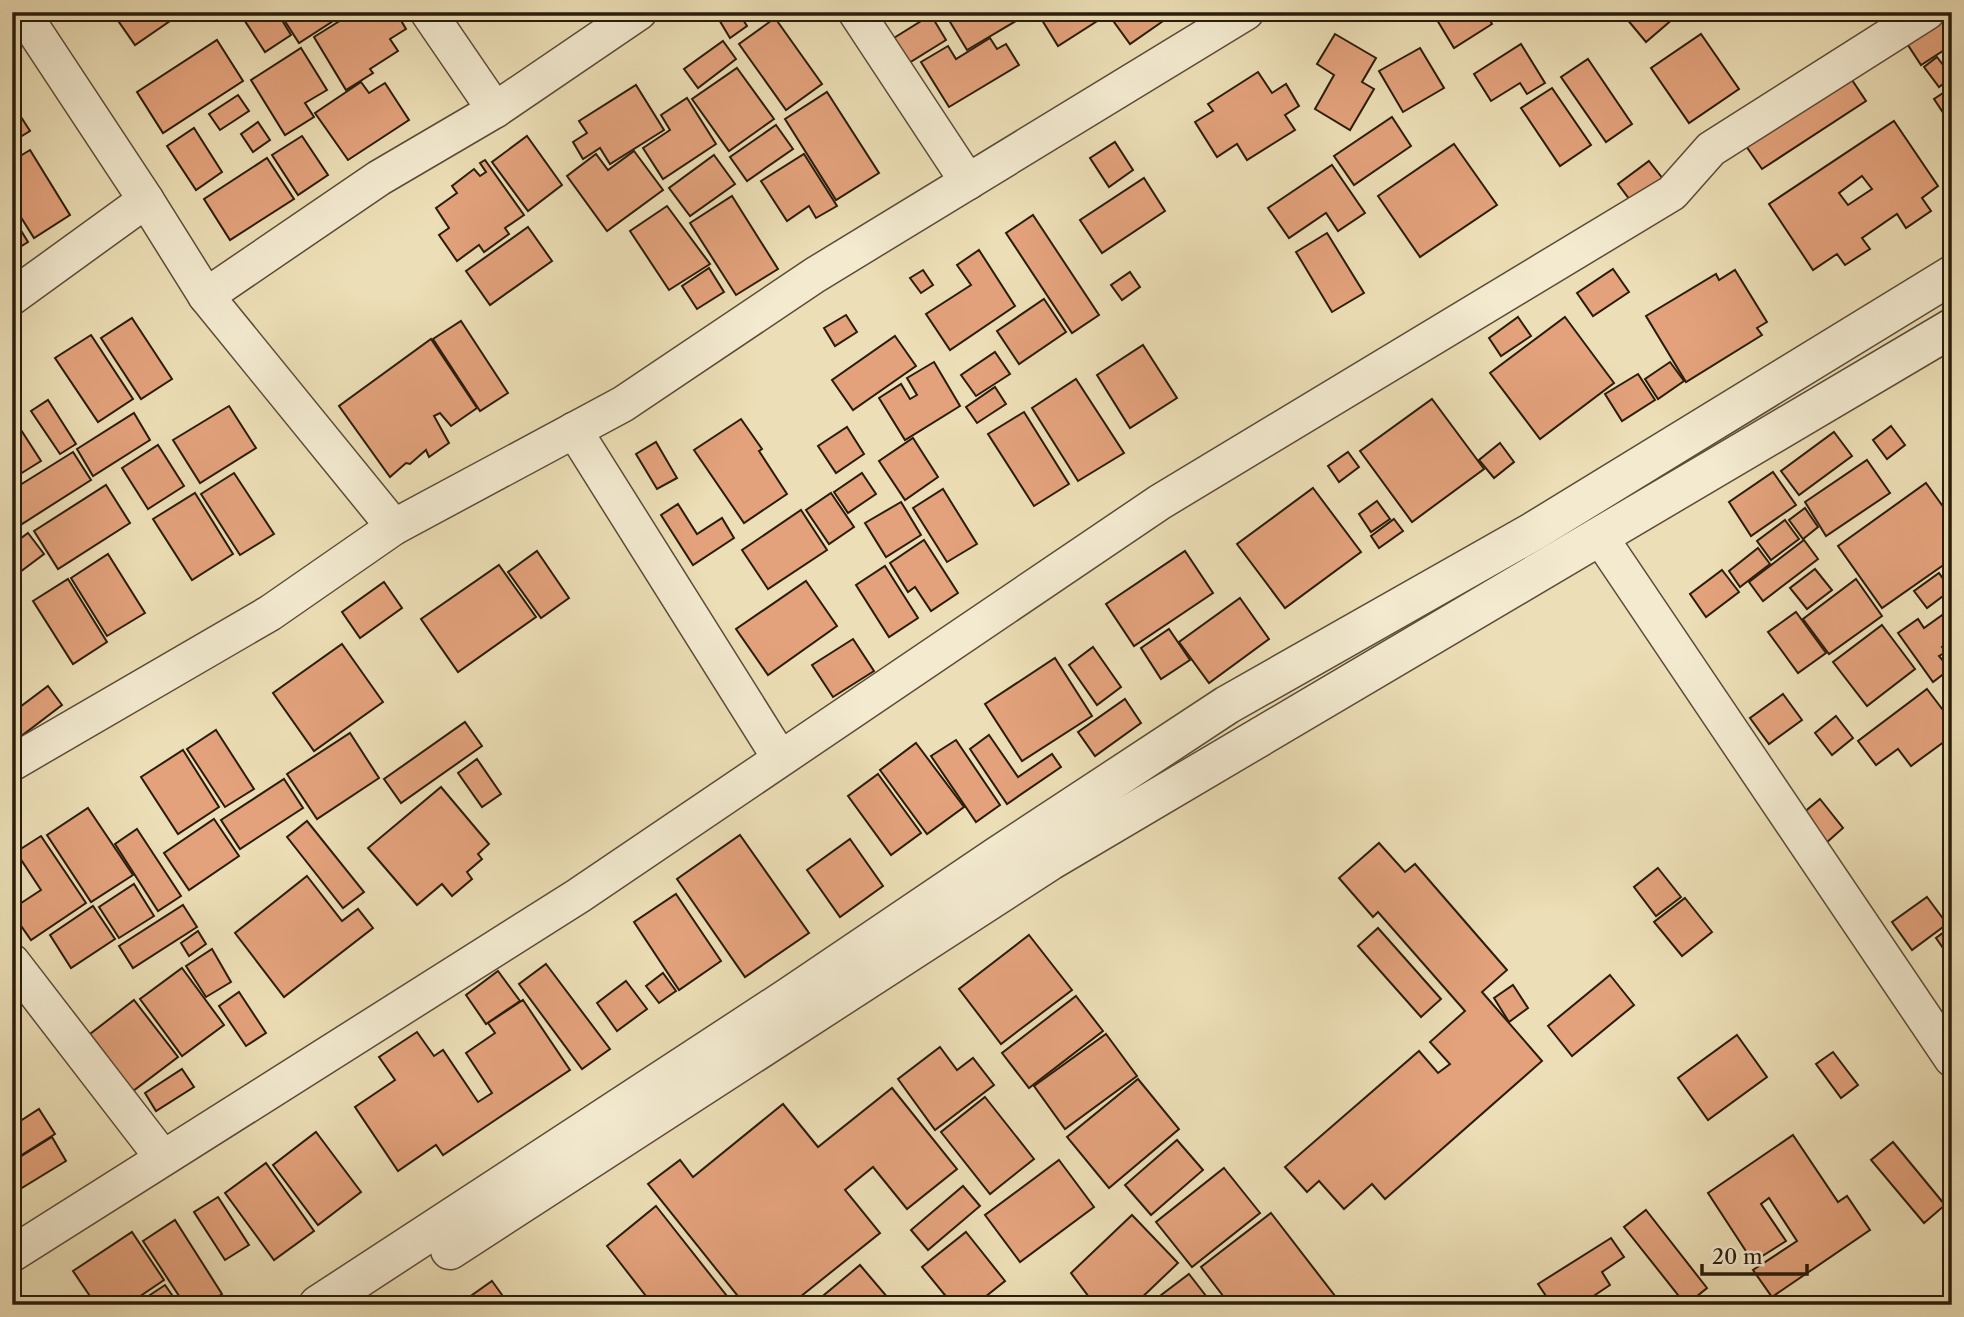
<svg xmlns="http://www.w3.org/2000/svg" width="1964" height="1317" font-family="'Libre Caslon Text',serif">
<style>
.building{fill:#e3a27c;stroke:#2a1c0b;stroke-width:2;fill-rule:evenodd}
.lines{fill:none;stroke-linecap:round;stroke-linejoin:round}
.minor-casing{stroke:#5a4c36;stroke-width:38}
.tertiary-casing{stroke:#5a4c36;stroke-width:41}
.minor{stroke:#f3ead0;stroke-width:35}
.tertiary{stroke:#f3ead0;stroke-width:38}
</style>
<rect width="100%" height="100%" fill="#ecdeb6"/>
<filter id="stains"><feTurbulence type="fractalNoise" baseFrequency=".00286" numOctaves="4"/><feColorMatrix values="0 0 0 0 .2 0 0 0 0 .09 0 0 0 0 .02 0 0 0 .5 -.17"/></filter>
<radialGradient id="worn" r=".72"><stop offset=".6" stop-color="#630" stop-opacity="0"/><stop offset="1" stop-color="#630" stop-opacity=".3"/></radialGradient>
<!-- building -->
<g class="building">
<polygon points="112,12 169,12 173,19 135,45"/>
<polygon points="253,12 277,12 291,35 265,52 243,18"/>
<polygon points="279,12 347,12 299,43"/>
<polygon points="354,12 396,12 406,29 390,39 398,51 370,69 373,73 346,90 314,37"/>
<polygon points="727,12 738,12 747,26 730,38 718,18"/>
<polygon points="944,12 1018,12 1021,18 967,50"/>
<polygon points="1037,12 1098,12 1102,18 1058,46"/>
<polygon points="1128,12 1162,12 1166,19 1130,44 1114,22"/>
<polygon points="1438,12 1485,12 1492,24 1454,48 1434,15"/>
<polygon points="1621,12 1681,12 1646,42"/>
<polygon points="1946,12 1952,12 1952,45 1921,65 1904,39"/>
<polygon points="931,15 946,40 904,66 889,41"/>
<polygon points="775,18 822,84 786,110 739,44"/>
<polygon points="1335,34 1376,58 1362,82 1374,89 1350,130 1315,109 1334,75 1317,64"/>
<polygon points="1701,34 1739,89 1689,123 1651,68"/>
<polygon points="990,38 997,49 1006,44 1019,65 949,107 921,62 948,46 956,59"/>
<polygon points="217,40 243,81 163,133 137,92"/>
<polygon points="723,41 736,59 698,88 684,69"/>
<polygon points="1521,44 1545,83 1527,94 1520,83 1491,101 1474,74"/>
<polygon points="301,48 327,90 305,103 314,117 285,135 251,80"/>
<polygon points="1420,48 1444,88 1403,112 1379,71"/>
<polygon points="1937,57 1952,77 1939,87 1924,67"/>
<polygon points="1588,59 1632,124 1606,142 1561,77"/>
<polygon points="737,68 774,119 729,151 692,99"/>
<polygon points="1258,72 1272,93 1286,84 1299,106 1285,115 1295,130 1247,160 1237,144 1217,157 1195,122 1213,111 1208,104"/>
<polygon points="1850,77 1866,101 1762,169 1746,146"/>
<polygon points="361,82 369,93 385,83 409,120 348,160 315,113"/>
<polygon points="636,85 664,130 610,164 600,148 583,159 573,142 587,133 579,121"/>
<polygon points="1952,87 1952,126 1934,99"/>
<polygon points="1552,88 1591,145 1560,166 1521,108"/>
<polygon points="827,92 879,173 836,200 785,119"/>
<polygon points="238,95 249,111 220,130 209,114"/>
<polygon points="687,98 716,144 663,179 643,148 670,130 661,115"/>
<polygon points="12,103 30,131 12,142"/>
<polygon points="1392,117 1411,146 1354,185 1334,156"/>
<path d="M1894 121 1938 186 1922 198 1931 211 1906 228 1897 214 1862 238 1870 249 1845 265 1837 254 1813 270 1769 204ZM1862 176 1872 189 1848 205 1839 193Z"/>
<polygon points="258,122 270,140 253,152 241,134"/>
<polygon points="776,125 793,149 747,181 730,157"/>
<polygon points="194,128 222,172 196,190 167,146"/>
<polygon points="302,136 328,175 298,195 272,155"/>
<polygon points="527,136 562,185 528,211 492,162"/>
<polygon points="1115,142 1133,170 1109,187 1090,158"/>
<polygon points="1454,144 1497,205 1420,257 1378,196"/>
<polygon points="30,150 70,215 34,238 12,203 12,161"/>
<polygon points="634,151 663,190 607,231 567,176 596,154 608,170"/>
<polygon points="804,154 837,206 816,218 809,206 787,221 761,181"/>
<polygon points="714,155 735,184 690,216 669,188"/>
<polygon points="267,158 294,199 230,240 204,199"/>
<polygon points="485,160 524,215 505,228 509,234 484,252 479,245 457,261 439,235 449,228 436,208 457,193 452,186 474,169 480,176 486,172 480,163"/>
<polygon points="1649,161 1667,184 1636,208 1618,184"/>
<polygon points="1332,165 1365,213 1338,231 1326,213 1289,238 1268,208"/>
<polygon points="1144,178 1165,211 1102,253 1080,220"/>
<polygon points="732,196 778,269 736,295 690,223"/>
<polygon points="667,206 710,264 669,290 630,231"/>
<polygon points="1033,215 1099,315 1072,333 1006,233"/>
<polygon points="12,216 28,242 12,252"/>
<polygon points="528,227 552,261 490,305 466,271"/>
<polygon points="1327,233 1364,293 1332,312 1296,252"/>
<polygon points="979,250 1015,306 950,350 926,314 971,285 957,265"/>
<polygon points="709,268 724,292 697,309 682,286"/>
<polygon points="1613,269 1629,292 1593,316 1577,293"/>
<polygon points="923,270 933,285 921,293 910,278"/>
<polygon points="1735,270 1767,322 1757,328 1762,335 1686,382 1646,316 1716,274 1719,280"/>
<polygon points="1130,272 1140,287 1122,300 1111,285"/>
<polygon points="1044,299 1066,332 1019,364 997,331"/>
<polygon points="846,315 857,332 835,346 824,328"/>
<polygon points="1518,317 1531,336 1501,356 1489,338"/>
<polygon points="1565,317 1614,383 1540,439 1490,373"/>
<polygon points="132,318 172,379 141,399 101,338"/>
<polygon points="461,321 508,393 480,411 433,339"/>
<polygon points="91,335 133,399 98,422 55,358"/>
<polygon points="895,336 916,366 853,410 832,380"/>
<polygon points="431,339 477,408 451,426 440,413 434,416 449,443 429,457 426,450 410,464 406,463 390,477 339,406"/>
<polygon points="1143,345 1177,398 1130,428 1097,375"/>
<polygon points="995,352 1010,374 976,396 961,375"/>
<polygon points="934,362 960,406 905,440 879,398 901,384 910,399 917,395 907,378"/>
<polygon points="1670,362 1684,381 1658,399 1645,379"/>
<polygon points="1638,374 1655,400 1622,421 1605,394"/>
<polygon points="1076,379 1124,453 1078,481 1032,408"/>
<polygon points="995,387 1006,404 977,423 966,407"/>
<polygon points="1432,399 1484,469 1412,522 1360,451"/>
<polygon points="48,400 76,444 60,454 31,411"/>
<polygon points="229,406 256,448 200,483 173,440"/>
<polygon points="1024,412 1069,484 1034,506 988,434"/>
<polygon points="134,413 150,440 93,476 77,449"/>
<polygon points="12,416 41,461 12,479"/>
<polygon points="741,419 762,449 759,451 787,494 744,523 694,450"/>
<polygon points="1891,426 1905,445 1887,459 1873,440"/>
<polygon points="847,427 864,454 836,473 818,446"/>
<polygon points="1834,432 1852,456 1799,495 1781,471"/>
<polygon points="913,438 938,477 905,500 879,461"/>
<polygon points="656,442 677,478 657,489 636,454"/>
<polygon points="1500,443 1514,462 1494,478 1479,460"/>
<polygon points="158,445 184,486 148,509 122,468"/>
<polygon points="73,452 91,480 22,524 12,508 12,490"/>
<polygon points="1348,452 1359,467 1339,482 1328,466"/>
<polygon points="1867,460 1890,493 1826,536 1805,502"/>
<polygon points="1773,472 1796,505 1751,536 1729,502"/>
<polygon points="234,473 274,534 240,555 201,494"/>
<polygon points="862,473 876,494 848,513 834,492"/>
<polygon points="1926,483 1952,519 1952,559 1882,608 1838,546"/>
<polygon points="106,485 130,523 58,569 34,531"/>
<polygon points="1313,488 1361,552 1285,608 1237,544"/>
<polygon points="943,489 977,544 947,562 913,508"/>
<polygon points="195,493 233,554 192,580 153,519"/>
<polygon points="831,493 854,527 829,544 806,510"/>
<polygon points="1377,501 1390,519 1371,532 1359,514"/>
<polygon points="901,502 921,535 886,557 865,523"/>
<polygon points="678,504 697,534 722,518 734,538 693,565 661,515"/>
<polygon points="1805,508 1818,527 1803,539 1789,520"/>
<polygon points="801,510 827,550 768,589 742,550"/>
<polygon points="1394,519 1403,531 1379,548 1371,536"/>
<polygon points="1785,520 1799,539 1771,560 1757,541"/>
<polygon points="28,533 44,554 12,578 12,545"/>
<polygon points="924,540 958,593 931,611 915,587 908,592 890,563"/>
<polygon points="1804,540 1818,559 1763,601 1749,582"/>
<polygon points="1758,548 1770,564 1740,587 1729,571"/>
<polygon points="537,551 569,598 541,618 508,572"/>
<polygon points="1185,551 1213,593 1134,646 1106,604"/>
<polygon points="108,554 145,613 107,636 71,578"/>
<polygon points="499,565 536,617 458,672 421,619"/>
<polygon points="885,566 918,618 889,637 856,585"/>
<polygon points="1815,569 1832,590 1807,609 1790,588"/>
<polygon points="1722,570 1739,592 1706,617 1690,594"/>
<polygon points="1939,573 1951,590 1927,608 1914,591"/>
<polygon points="68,579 107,642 73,664 33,601"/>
<polygon points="1856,579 1882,616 1829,654 1803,619"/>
<polygon points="806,581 837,626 768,675 736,629"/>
<polygon points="384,582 402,608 360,638 342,612"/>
<polygon points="1240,598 1269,639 1209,683 1179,642"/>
<polygon points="1952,598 1952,640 1942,647 1946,652 1939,656 1950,669 1933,682 1898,633 1918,619 1924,628 1949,610 1944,604"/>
<polygon points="1796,612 1826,653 1798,673 1768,632"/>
<polygon points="1882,625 1915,669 1867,706 1833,662"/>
<polygon points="1169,629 1190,660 1161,679 1141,648"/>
<polygon points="853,639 874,671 833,697 812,665"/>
<polygon points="342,644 383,702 314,751 273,693"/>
<polygon points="1093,647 1121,687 1097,705 1069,665"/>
<polygon points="1055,658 1092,716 1022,761 985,704"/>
<polygon points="48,686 62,705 20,737 12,726 12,713"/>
<polygon points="1927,689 1952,722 1952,736 1911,766 1898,749 1876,765 1858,741"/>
<polygon points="1783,694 1802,720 1769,744 1750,718"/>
<polygon points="1125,699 1141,723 1095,756 1078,732"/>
<polygon points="1836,716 1853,738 1832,755 1815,733"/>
<polygon points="465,722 482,746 401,803 384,779"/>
<polygon points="216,730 254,789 225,807 187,749"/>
<polygon points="350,733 379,778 317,819 287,774"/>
<polygon points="989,735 1018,777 1052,754 1061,767 1007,804 970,749"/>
<polygon points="956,740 1000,805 976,822 931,756"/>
<polygon points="916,743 964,807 927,834 880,770"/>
<polygon points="183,750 219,807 178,834 141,777"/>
<polygon points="477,759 501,794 482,807 458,773"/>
<polygon points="878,774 921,833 891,855 848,796"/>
<polygon points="284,779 303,808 240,849 221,820"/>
<polygon points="441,787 489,844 478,854 482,859 467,872 472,879 452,896 442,884 417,905 368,848"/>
<polygon points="1820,799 1843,828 1826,843 1802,814"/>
<polygon points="88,808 133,875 91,902 47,835"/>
<polygon points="214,819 239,856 189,890 164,853"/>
<polygon points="307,821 364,892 343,908 287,837"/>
<polygon points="137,829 181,896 158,911 115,844"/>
<polygon points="740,835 809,933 745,977 677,879"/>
<polygon points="41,836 86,903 31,940 12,913 12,909 41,890 16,852"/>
<polygon points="850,839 883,886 840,917 807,870"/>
<polygon points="1379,843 1405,872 1415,864 1507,970 1482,992 1542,1061 1385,1199 1372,1184 1344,1209 1319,1181 1307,1192 1285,1167 1419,1051 1438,1073 1450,1064 1430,1042 1465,1011 1378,912 1373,917 1339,878"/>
<polygon points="1658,868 1681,897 1656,916 1634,887"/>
<polygon points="307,876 342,921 358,909 373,928 284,997 235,933"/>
<polygon points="134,884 154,916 119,938 99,907"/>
<polygon points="676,894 721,961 679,990 634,922"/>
<polygon points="1927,897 1947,924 1912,950 1892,922"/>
<polygon points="1685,898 1712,932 1682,956 1654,922"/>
<polygon points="183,905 197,927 133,968 119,946"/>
<polygon points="93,906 115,939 71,968 50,935"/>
<polygon points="1952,926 1952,961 1936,938"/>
<polygon points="1378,928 1441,999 1421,1017 1358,946"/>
<polygon points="198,931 206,944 189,956 181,943"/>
<polygon points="1029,935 1072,990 1001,1044 959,989"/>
<polygon points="212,949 231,982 206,997 186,966"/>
<polygon points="546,964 610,1049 582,1069 519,984"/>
<polygon points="182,968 224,1025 182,1056 140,999"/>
<polygon points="498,971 520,1001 486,1024 466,995"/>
<polygon points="663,973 676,991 659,1003 646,986"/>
<polygon points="1610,975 1634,1005 1572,1056 1548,1026"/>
<polygon points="626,981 647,1009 617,1031 597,1003"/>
<polygon points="1513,985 1528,1008 1509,1022 1494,998"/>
<polygon points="239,992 266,1033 246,1046 219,1006"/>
<polygon points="1076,996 1103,1031 1029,1088 1002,1053"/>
<polygon points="134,1000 178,1057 133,1091 90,1034"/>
<polygon points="523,1000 570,1070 443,1155 436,1145 398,1171 355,1107 395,1080 379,1057 417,1032 434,1056 443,1050 478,1102 492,1093 466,1053 495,1033 488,1023"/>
<polygon points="1106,1034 1137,1076 1065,1129 1034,1086"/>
<polygon points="1737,1035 1767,1077 1708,1120 1678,1078"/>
<polygon points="940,1047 957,1070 973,1058 994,1085 935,1130 898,1079"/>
<polygon points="1833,1052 1858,1085 1841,1098 1816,1064"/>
<polygon points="182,1069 194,1087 156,1111 145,1093"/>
<polygon points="1138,1079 1179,1129 1109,1188 1067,1137"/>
<polygon points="892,1088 957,1169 907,1209 873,1167 845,1190 880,1233 790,1305 745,1305 648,1184 680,1160 693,1177 783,1104 818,1147"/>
<polygon points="985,1097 1034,1159 990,1194 941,1132"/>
<polygon points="39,1109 55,1134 12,1161 12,1123 14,1125"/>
<polygon points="316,1132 361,1192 318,1225 273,1165"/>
<polygon points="1793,1135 1838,1202 1847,1196 1870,1230 1772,1297 1753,1270 1797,1241 1769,1198 1761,1204 1786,1241 1753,1262 1708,1193"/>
<polygon points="52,1137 66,1161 12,1194 12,1162"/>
<polygon points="1177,1140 1203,1170 1151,1215 1125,1185"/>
<polygon points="1893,1142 1945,1205 1924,1223 1871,1160"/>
<polygon points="1059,1160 1094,1207 1020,1262 985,1215"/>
<polygon points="266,1163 314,1231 274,1260 225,1193"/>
<polygon points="1224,1168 1260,1213 1192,1267 1156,1222"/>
<polygon points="963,1186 980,1206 928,1250 911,1230"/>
<polygon points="218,1197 249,1245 225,1260 194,1212"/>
<polygon points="656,1206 734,1305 653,1305 607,1246"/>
<polygon points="1646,1210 1707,1288 1686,1305 1624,1227"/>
<polygon points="1271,1213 1342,1305 1230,1305 1201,1267"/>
<polygon points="1132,1215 1178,1263 1134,1305 1095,1305 1071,1273"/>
<polygon points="175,1220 222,1294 206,1305 185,1305 143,1241"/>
<polygon points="132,1232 164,1280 127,1305 96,1305 73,1271"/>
<polygon points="966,1232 1005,1281 975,1305 953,1305 922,1267"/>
<polygon points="1611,1238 1624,1257 1602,1272 1610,1285 1580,1305 1552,1305 1538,1284"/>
<polygon points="860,1265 894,1305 812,1305"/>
<polygon points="1189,1274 1213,1305 1148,1305"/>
<polygon points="492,1281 505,1299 498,1305 458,1305"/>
<polygon points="165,1285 179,1305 135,1305"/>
</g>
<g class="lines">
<defs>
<g id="minor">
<polyline points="22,12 146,200 206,296 394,527"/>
<polyline points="428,12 495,110"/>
<polyline points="856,12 968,182"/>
<polyline points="206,296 379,178 495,110 639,12"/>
<polyline points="12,297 146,200"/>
<polyline points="574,430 780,758"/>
<polyline points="1600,537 1952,1059"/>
<polyline points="12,763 270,613 394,527 623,404 815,275 1246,12"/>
<polyline points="12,962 163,1158"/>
<polyline points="12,1254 578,896 1160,502 1672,193 1711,149 1927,12"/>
</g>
<g id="tertiary">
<polyline points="450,1250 1050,861 1952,328"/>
<polyline points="318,1305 792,995 996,857 1227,705 1534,531 1952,275"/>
</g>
</defs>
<!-- minor casing -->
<use href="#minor" class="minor-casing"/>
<!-- tertiary casing -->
<use href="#tertiary" class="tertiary-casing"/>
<!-- minor -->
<use href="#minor" class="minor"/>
<!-- tertiary -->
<use href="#tertiary" class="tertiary"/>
</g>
<!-- margin -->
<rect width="1964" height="1317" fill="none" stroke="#ecdeb6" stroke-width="42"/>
<rect x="14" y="14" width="1936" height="1289" fill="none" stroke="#2a1c0b" stroke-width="3.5"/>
<rect x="21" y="21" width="1922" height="1275" fill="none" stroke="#2a1c0b" stroke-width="2"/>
<!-- scale -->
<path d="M1702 1264v10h105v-10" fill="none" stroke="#2a1c0b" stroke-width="3.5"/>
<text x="1712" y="1264" font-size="21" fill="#2a1c0b" stroke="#f3ead0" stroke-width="5" paint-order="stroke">20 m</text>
<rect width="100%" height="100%" filter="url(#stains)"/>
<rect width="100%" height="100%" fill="url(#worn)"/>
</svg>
